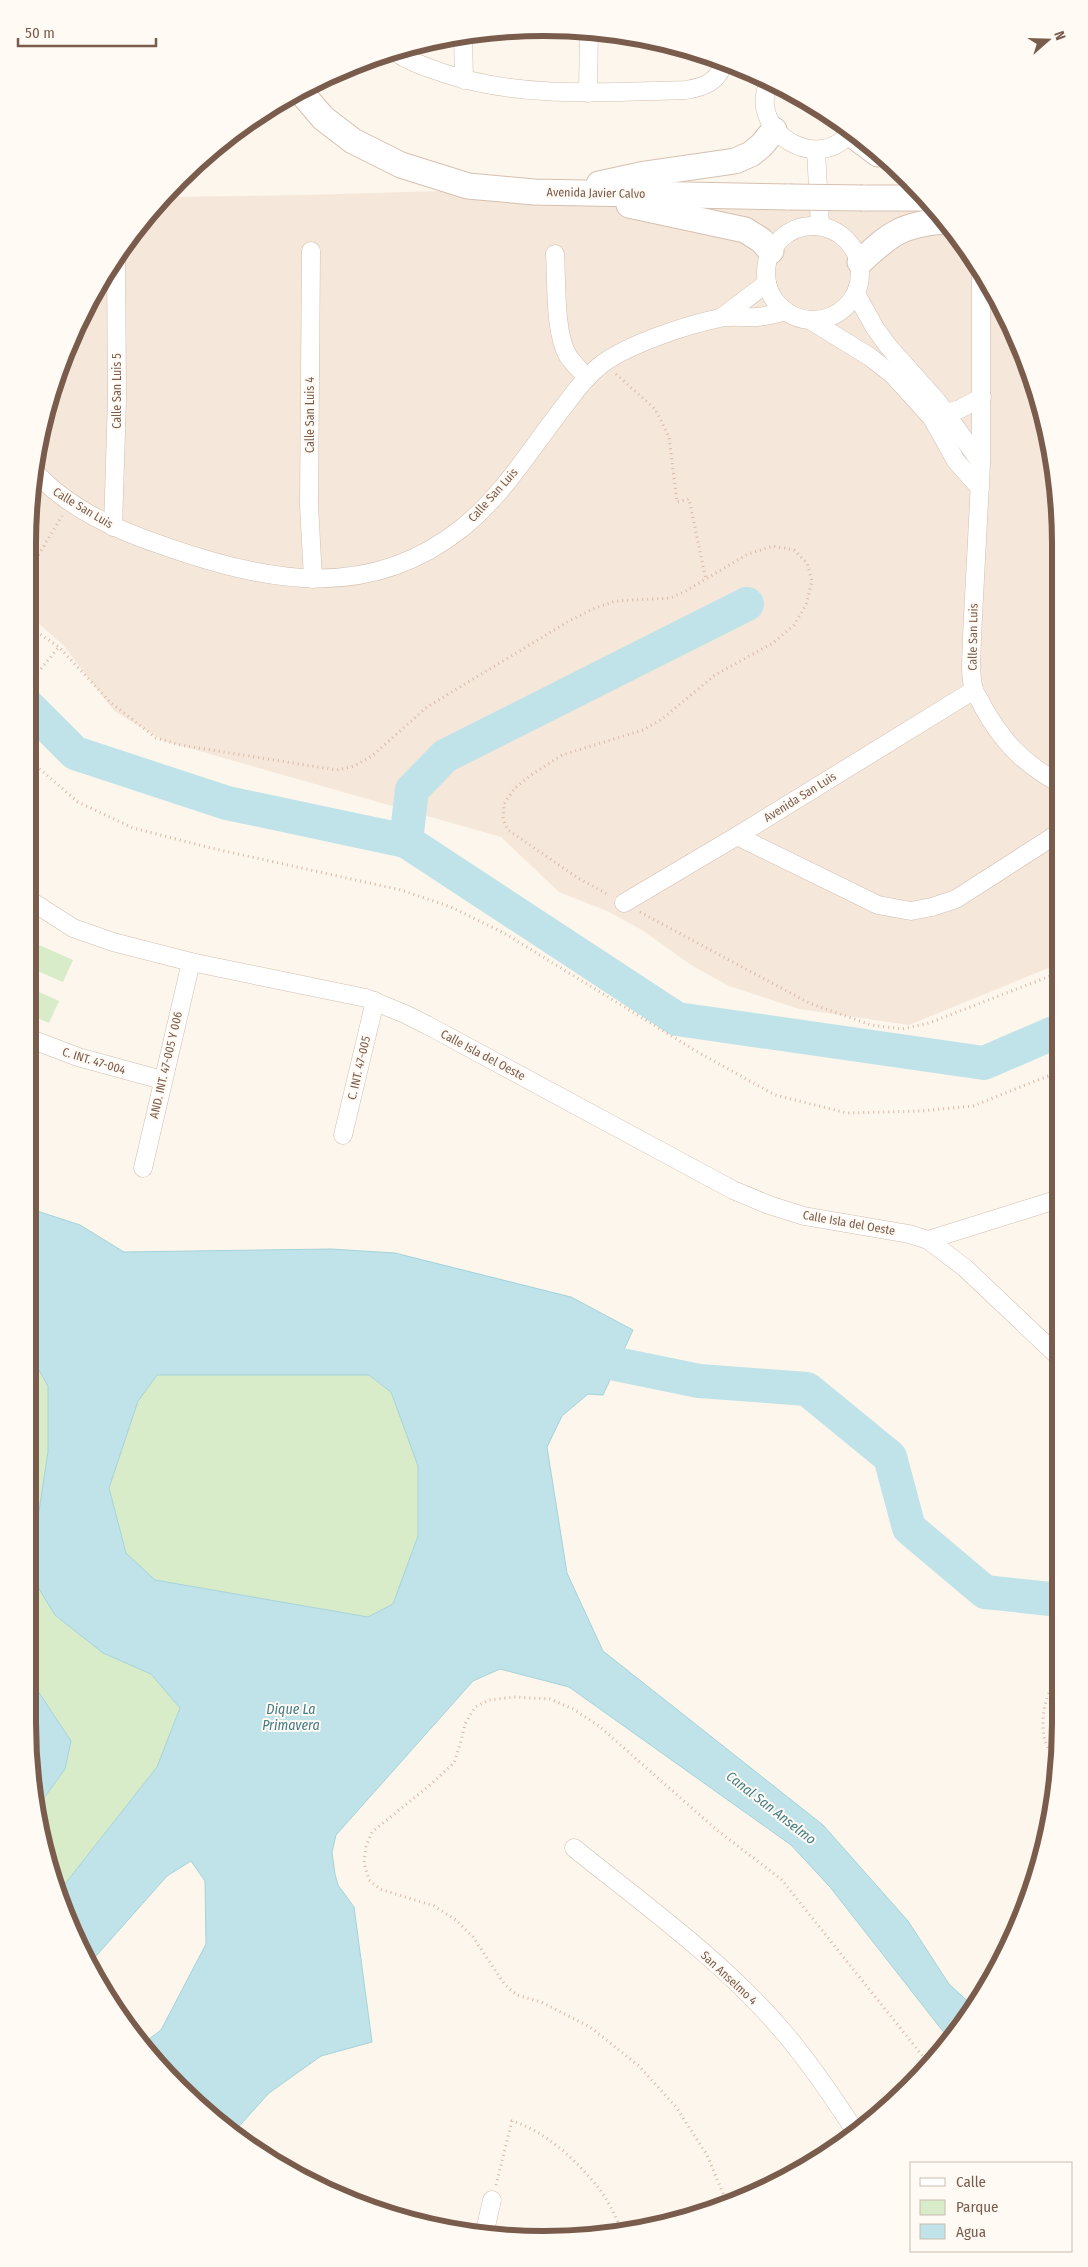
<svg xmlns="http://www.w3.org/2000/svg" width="1088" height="2267" font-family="'Fira Sans Condensed',sans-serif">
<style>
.residential{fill:#f5e8da}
.green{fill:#d8ecc9}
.water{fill:#bfe3e8;stroke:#a5d3da;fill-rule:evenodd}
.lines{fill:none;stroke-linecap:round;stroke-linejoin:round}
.river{stroke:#bfe3e8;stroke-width:34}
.street-casing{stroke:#d1beb0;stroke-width:19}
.secondary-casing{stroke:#d6c0b0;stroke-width:27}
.path{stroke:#d9b8a5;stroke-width:3;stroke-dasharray:1 4;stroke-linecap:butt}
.street{stroke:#fff;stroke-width:18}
.secondary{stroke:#fff;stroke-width:25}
.secondary-bridge-casing{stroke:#d6c0b0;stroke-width:27;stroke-linecap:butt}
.secondary-bridge{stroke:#fff;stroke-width:25}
.labels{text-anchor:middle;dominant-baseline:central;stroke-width:4;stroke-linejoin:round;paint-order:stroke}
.street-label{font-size:12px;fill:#7a5c4d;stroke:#fffaf3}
.water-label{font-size:14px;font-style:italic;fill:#437c86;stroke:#fffaf3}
.rim{fill:none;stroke:#7a5c4d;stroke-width:6}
</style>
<rect width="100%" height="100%" fill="#fdf6ec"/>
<!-- residential -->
<polygon class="residential" points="547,188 917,193 954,230 1021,347 1056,476 1058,964 909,1025 799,1009 729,986 691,965 642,930 607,911 559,892 501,837 164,741 114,711 63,645 28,614 28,544 37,443 67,346 115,257 164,197 304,195"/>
<!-- green -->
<g class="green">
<polygon points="28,940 73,960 63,982 28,967"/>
<polygon points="28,987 59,1001 49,1023 28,1014"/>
<polygon points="28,1351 48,1386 48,1452 35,1537 103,1653 151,1674 180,1708 157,1767 57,1894 37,1823 36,1809 65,1769 71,1741 28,1676"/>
<polygon points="157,1375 369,1375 391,1392 418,1466 418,1536 393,1604 369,1617 155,1580 126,1553 109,1488 138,1401"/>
</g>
<!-- water -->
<g class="water">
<path d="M28 1208 80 1225 124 1252 331 1249 395 1253 571 1297 633 1330 603 1395 588 1394 562 1416 547 1447 567 1573 603 1651 823 1825 908 1921 949 1984 975 2008 949 2039 830 1887 791 1845 569 1687 500 1669 473 1681 336 1835 332 1852 335 1874 338 1885 354 1907 372 2042 321 2056 269 2093 233 2133 203 2111 141 2045 161 2030 206 1944 205 1881 191 1861 167 1876 89 1964 57 1894 157 1767 180 1708 151 1674 103 1653 55 1615 36 1584 35 1537 48 1452V1386L28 1351ZM157 1375H369L391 1392 418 1466V1536L393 1604 368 1617 155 1580 126 1553 109 1488 138 1401Z"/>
<polygon points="28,1676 71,1741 65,1769 36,1809 28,1723"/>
</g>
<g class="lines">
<!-- river -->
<g class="river">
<polyline points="747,604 445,756 412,790 406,841 677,1019 984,1063 1058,1031"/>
<polyline points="28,706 75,753 227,803 406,841"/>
<polyline points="616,1364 699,1381 807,1389 890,1457 909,1528 985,1592 1060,1600"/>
</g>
<defs>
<g id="street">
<polyline points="463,35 464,80"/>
<path d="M395 52C410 62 426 67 443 73 522 99 604 92 686 90 704 87 719 82 724 61"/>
<path d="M769 82C746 132 821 176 852 130"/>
<polyline points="588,93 589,32"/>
<polyline points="816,150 820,225"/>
<circle cx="813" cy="273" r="47"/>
<polyline points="311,251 309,505 313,579"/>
<path d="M555 254C557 283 554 331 568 356 573 363 580 370 586 377"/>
<path d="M981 277V463L972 636C972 653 969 674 974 690 976 696 981 701 983 707 1002 741 1023 763 1057 782"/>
<polyline points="856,294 875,328 888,346 937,401 981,463"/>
<polyline points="722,317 767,283"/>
<polyline points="810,320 870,357 893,375 932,418 956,461 980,488"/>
<polyline points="936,416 960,409 982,397"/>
<path d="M35 472C70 510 119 531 167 547 270 583 371 601 462 528 501 497 529 452 558 414 572 396 584 378 602 364 629 344 686 325 720 318 734 315 749 319 764 316 771 315 778 313 785 311"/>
<polyline points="113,527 117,399 116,255"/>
<polyline points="737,836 878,905 911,911 932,907 956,899 1057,834"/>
<polyline points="28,899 73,928 113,942 191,962 366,998 405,1014 427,1025 733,1190 769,1205 804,1216 909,1234 928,1240 965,1268 1059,1357"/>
<polyline points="624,903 737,836 974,690"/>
<polyline points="28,1038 78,1057 162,1080"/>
<polyline points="343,1135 375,1001"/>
<polyline points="143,1168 191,962"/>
<polyline points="928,1240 1059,1199"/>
<path d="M574 1848C646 1906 727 1964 786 2035 812 2066 835 2100 857 2134"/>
<polyline points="484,2235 492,2200"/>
</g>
<g id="secondary">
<polyline points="300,91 323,118 353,141 401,165 468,186 534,192 790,197"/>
<polyline points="850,133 878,154"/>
<polyline points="599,184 645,174 735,161 751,154 762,145 774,130"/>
<polyline points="863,198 922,198"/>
<polyline points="629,205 745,230 761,240 771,251"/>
<path d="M860 262C890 234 902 224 945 221"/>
</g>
</defs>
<!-- street casing -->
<use href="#street" class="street-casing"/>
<!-- secondary casing -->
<use href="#secondary" class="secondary-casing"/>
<!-- path -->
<g class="path">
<polyline points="616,374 655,409 669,437 677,502 689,499 706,580"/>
<polyline points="28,572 62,516"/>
<polyline points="28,626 59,647 110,702 156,738 180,745 337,770 354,766 372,756 427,707 569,621 595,608 616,601 670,598 684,592 748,554 773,546 794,550 807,563 812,581 806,605 794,625 773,643 715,675 662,719 643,730 562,755 531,775 514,789 504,804 503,819 508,830 578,878 609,895"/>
<polyline points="28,684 59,647"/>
<polyline points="28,759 78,802 133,828 211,848 401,890 451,907 504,933 696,1051 775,1095 847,1113 921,1111 973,1106 1058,1072"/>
<polyline points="640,912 809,1003 871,1025 902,1029 929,1023 1058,973"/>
<path d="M1056 1766C1053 1757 1046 1746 1044 1737 1041 1719 1044 1690 1060 1680"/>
<path d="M496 2185 512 2121C545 2131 575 2159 597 2186 608 2199 615 2217 624 2233"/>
<polyline points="727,2203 707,2155 676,2107 639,2066 590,2027 541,2002 517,1995 505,1985 473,1937 456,1920 434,1906 380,1889 369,1880 364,1863 366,1846 372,1832 430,1785 454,1763 460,1745 465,1724 475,1707 489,1700 514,1697 550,1699 573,1709 599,1726 718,1831 781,1879 929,2064"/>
</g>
<!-- street -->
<use href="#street" class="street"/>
<!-- secondary -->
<use href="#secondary" class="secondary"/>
<defs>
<polyline id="secondary-bridge" points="790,197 863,198"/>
</defs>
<!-- secondary-bridge casing -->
<use href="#secondary-bridge" class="secondary-bridge-casing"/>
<!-- secondary-bridge -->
<use href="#secondary-bridge" class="secondary-bridge"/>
</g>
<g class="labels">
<!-- street labels -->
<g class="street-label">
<text transform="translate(596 193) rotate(1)">Avenida Javier Calvo</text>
<text transform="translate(117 391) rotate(-90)">Calle San Luis 5</text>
<text transform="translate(310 415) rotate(-90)">Calle San Luis 4</text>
<text transform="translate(493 495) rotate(-48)">Calle San Luis</text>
<text transform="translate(83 508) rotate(31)">Calle San Luis</text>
<text transform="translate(973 637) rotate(-89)">Calle San Luis</text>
<text transform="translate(800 797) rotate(-32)">Avenida San Luis</text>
<text transform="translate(483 1055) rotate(28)">Calle Isla del Oeste</text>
<text transform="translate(94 1061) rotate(17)">C. INT. 47-004</text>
<text transform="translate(166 1065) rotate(-77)">AND. INT. 47-005 Y 006</text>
<text transform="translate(359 1068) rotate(-77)">C. INT. 47-005</text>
<text transform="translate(849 1223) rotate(10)">Calle Isla del Oeste</text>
<text transform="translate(729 1978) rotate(43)">San Anselmo 4</text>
</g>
<!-- water labels -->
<g class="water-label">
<text x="291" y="1709">Dique La<tspan x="291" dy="16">Primavera</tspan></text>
<text transform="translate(771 1808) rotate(38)">Canal San Anselmo</text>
</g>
</g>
<!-- crop -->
<path d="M0 0H1088V2267H0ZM544 36H544A508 508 0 0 1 1052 544V1723A508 508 0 0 1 544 2231H544A508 508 0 0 1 36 1723V544A508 508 0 0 1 544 36Z" fill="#fffaf3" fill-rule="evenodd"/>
<path class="rim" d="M544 36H544A508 508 0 0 1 1052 544V1723A508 508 0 0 1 544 2231H544A508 508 0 0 1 36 1723V544A508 508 0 0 1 544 36Z"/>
<!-- legend -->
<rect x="910" y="2162" width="162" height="90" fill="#fffaf3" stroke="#cabbb1"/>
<rect x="920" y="2178" width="25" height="8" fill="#ffffff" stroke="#cabbb1"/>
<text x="956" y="2187" font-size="15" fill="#7a5c4d">Calle</text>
<rect x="920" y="2200" width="25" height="15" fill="#d8ecc9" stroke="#cabbb1"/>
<text x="956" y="2212" font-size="15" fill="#7a5c4d">Parque</text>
<rect x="920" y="2224" width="25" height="15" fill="#bfe3e8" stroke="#cabbb1"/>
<text x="956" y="2237" font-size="15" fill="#7a5c4d">Agua</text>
<!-- north arrow -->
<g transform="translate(1048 40) rotate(70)" stroke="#fffaf3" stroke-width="4" paint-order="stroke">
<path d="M0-4L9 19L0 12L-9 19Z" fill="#7a5c4d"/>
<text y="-8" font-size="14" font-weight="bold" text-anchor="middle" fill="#7a5c4d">N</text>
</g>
<!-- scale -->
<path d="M18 38v8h138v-8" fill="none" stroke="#7a5c4d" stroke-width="2.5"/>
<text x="25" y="38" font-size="15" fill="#7a5c4d" stroke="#fffaf3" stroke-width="4" paint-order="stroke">50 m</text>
</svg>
